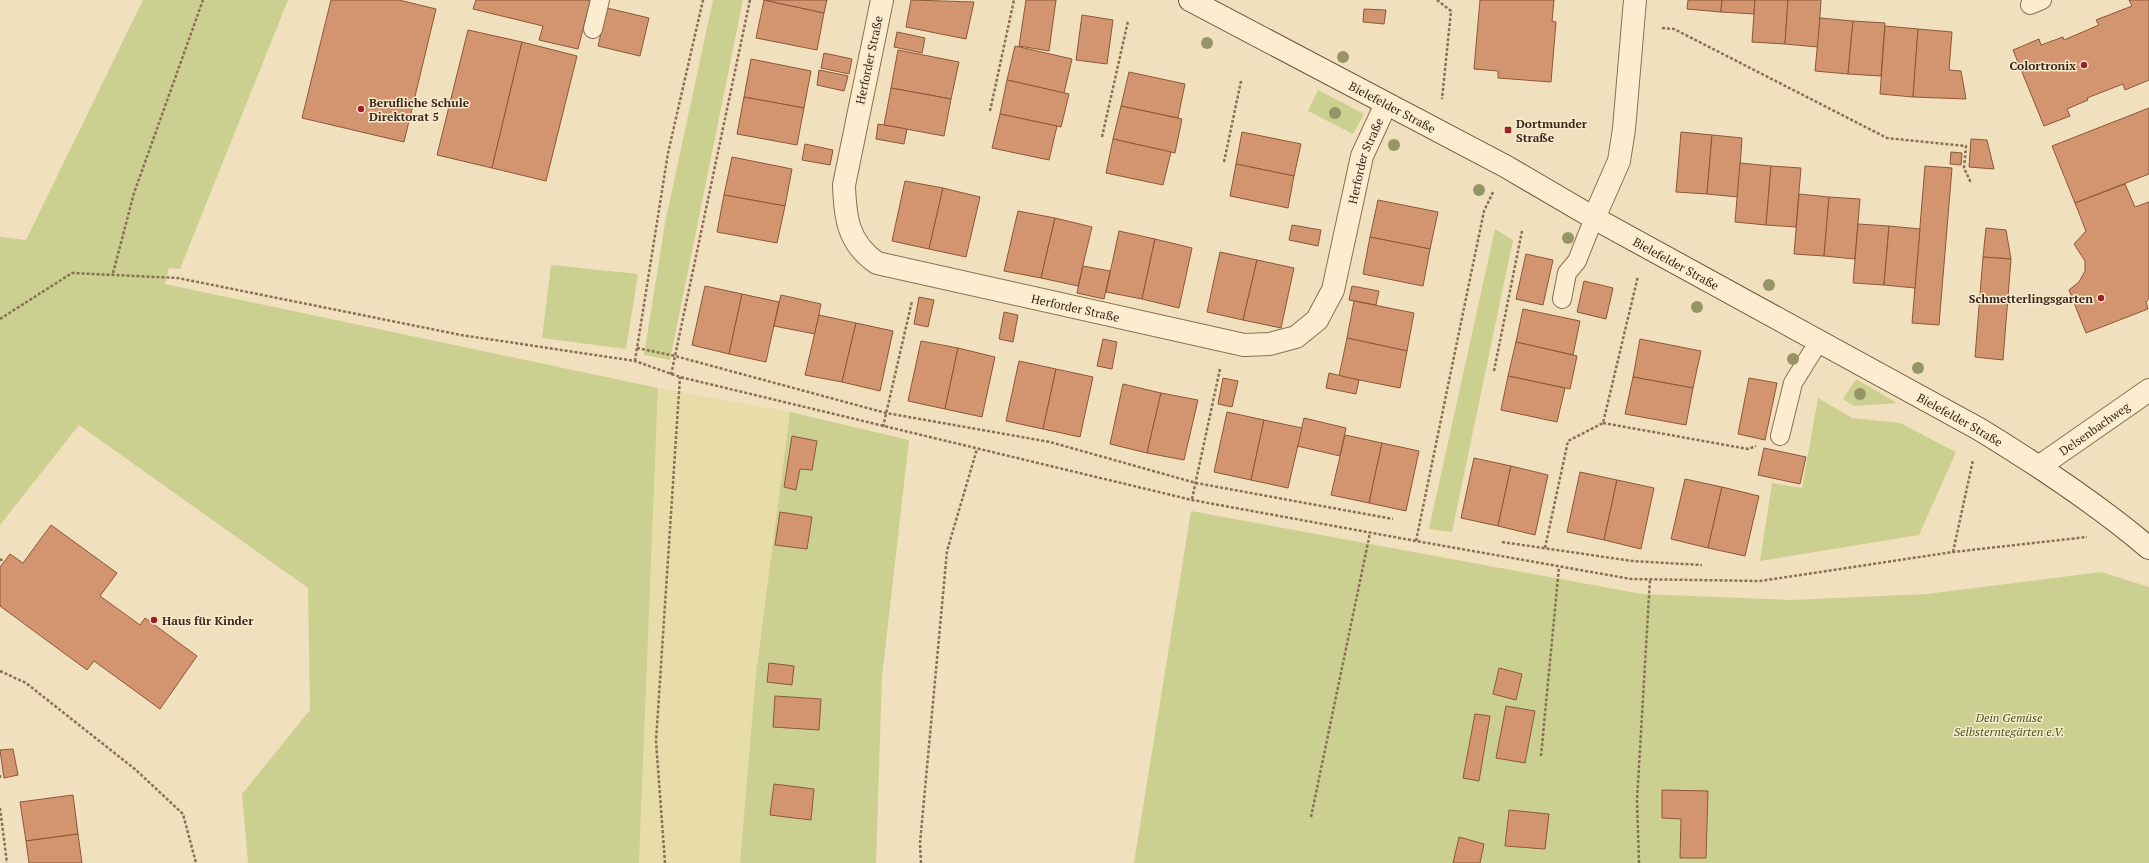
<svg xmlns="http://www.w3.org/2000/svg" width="2149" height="863" font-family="'PT Serif',serif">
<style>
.farmland{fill:#e8dca9}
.green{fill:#cbd090}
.building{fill:#d3956f;stroke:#8c5738}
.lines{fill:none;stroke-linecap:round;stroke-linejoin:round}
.lane-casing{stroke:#8b6f54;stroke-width:20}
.street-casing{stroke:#8b6f54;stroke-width:24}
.secondary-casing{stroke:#6c5038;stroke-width:24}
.path{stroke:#8b6f54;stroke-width:2.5;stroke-dasharray:3 2;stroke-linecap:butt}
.lane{stroke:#fcedd1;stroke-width:18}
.street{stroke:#fcedd1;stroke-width:22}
.secondary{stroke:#fcedd1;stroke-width:22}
.tree{fill:#969566}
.poi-dot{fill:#9f1f25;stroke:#f8eacd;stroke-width:1.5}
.labels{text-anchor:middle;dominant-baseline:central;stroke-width:3;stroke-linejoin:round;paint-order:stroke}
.street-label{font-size:12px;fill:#39281b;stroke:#f8eacd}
.poi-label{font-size:12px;font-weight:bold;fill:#39281b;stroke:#f8eacd;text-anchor:start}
.park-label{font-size:12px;font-style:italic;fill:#4b571f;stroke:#f8eacd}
</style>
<rect width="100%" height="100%" fill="#f1e0bd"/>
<!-- farmland -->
<polygon class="farmland" points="658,388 790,412 756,673 740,863 639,863"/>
<!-- green -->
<g class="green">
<polygon points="143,0 288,0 180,269 169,268 165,284 658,388 639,863 248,863 242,794 310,710 308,588 79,425 0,525 0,237 26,240"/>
<polygon points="713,0 743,0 670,360 644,355 665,223"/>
<polygon points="1318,90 1364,114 1353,134 1308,111"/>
<polygon points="1495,229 1513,240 1452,532 1429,529"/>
<polygon points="551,265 638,274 626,349 542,338"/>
<polygon points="1856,379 1897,403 1854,406 1843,399"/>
<polygon points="1818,398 1852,418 1900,423 1956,452 1919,535 1760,561 1772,483 1802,488"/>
<polygon points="790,412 909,440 882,677 876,863 740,863 756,673"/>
<polygon points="1191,511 1642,594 1790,600 1927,594 2101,572 2149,587 2149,863 1134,863"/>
</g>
<!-- building -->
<g class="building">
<polygon points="331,0 399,0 436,9 404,142 302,118"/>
<polygon points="476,0 587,0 590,1 578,49 539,40 543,26 473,9"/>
<polygon points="764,0 824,13 817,50 756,38"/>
<polygon points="764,0 827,0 824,13"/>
<polygon points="911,0 974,2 966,39 906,27"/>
<polygon points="1026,0 1056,0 1049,51 1019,46"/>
<polygon points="1480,0 1554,0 1552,21 1556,22 1551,82 1498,78 1498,71 1474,69"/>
<polygon points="1688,0 1722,0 1721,12 1687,9"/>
<polygon points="1722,0 1755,0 1754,14 1721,12"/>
<polygon points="1755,0 1788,0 1785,44 1752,42"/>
<polygon points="1788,0 1821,0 1818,47 1785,44"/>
<polygon points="2129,0 2149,0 2149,80 2125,90 2123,84 2087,98 2088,100 2067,109 2070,116 2044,126 2013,50 2039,39 2041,45 2063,37 2064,40 2099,25 2096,20 2132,6"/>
<polygon points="607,8 649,18 640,56 598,46"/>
<polygon points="1364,9 1386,10 1384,24 1363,22"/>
<polygon points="1082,15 1113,20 1107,64 1076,60"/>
<polygon points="1820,18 1853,21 1848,74 1815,71"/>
<polygon points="1853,21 1885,23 1881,76 1848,74"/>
<polygon points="1885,26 1918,29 1913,97 1880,94"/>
<polygon points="1918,29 1952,32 1949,70 1961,71 1966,99 1913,97"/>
<polygon points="468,30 522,42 492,168 437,155"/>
<polygon points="897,32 925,38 922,53 894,47"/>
<polygon points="522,42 577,56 546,181 492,168"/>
<polygon points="1015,46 1072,59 1064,93 1007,80"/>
<polygon points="898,50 959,62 951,99 891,88"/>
<polygon points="824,53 852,59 849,74 821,68"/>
<polygon points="751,59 811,71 804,108 744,97"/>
<polygon points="819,70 848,76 844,91 817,85"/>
<polygon points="1129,72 1185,84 1178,118 1121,106"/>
<polygon points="1007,80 1069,94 1061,127 1000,114"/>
<polygon points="891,88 951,99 944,136 884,125"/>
<polygon points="744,97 804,108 797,145 737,134"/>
<polygon points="1121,106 1182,119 1175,153 1113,139"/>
<polygon points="2149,108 2149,174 2075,203 2052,146"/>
<polygon points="1000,114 1057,126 1049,160 992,148"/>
<polygon points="878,124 907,129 904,144 876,139"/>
<polygon points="1242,132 1301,144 1294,176 1236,164"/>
<polygon points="1681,132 1712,135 1707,194 1676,192"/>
<polygon points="1712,135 1742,138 1738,197 1707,194"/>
<polygon points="1113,139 1171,152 1163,185 1106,173"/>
<polygon points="1971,139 1987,140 1994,169 1969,167"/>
<polygon points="805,144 833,150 830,165 802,160"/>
<polygon points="1951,152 1962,153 1961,165 1950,164"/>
<polygon points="732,157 792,169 785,206 724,195"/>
<polygon points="1740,163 1771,166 1766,225 1735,222"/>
<polygon points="1236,164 1294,176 1288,208 1230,196"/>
<polygon points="1771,166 1801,168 1796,227 1766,225"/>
<polygon points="1925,166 1952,168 1939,325 1912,323"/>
<polygon points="905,181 943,188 929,249 892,241"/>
<polygon points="2125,184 2135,207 2149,202 2149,298 2146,302 2148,309 2086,333 2069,290 2079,282 2085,271 2085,261 2074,244 2086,231 2075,203"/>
<polygon points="943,188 980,197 966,257 929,249"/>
<polygon points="1799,194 1829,197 1824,256 1794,254"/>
<polygon points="724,195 785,206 777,243 717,232"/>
<polygon points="1829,197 1860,199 1855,259 1824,256"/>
<polygon points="1378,200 1438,212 1430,249 1370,237"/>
<polygon points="1018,211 1055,218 1041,278 1004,271"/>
<polygon points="1055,218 1092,227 1078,286 1041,278"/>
<polygon points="1858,224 1889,226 1884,285 1853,283"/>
<polygon points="1292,225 1321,230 1318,246 1289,240"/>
<polygon points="1889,226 1920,229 1915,288 1884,285"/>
<polygon points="1986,228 2006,230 2011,259 1983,257"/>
<polygon points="1119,231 1155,239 1142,299 1106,292"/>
<polygon points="1370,237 1430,249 1423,286 1363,274"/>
<polygon points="1155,239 1192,248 1179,308 1142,299"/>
<polygon points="1220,252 1257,260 1243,320 1207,312"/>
<polygon points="1526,254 1553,260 1543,305 1516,299"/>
<polygon points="1983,257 2011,259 2003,360 1975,357"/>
<polygon points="1257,260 1294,268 1281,328 1243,320"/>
<polygon points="1083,266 1110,271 1104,299 1077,293"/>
<polygon points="1584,281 1613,288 1606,319 1577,312"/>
<polygon points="705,286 742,294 729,354 692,345"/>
<polygon points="1352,286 1379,291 1376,305 1349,300"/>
<polygon points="742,294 779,302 766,362 729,354"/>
<polygon points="781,295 821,304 815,334 774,326"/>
<polygon points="919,297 934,300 928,327 914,324"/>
<polygon points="1354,301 1414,313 1407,351 1347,338"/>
<polygon points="1523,309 1580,321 1573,355 1516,342"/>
<polygon points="1004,312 1018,315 1013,342 999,339"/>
<polygon points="819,315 856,323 842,382 805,375"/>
<polygon points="856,323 893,331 880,391 842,382"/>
<polygon points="1347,338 1407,351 1400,388 1339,376"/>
<polygon points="1103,339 1117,342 1112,369 1097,366"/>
<polygon points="1640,339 1701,351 1693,388 1633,377"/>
<polygon points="921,341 958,348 945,409 908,401"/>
<polygon points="1516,342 1577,356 1570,389 1508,376"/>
<polygon points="958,348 995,357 982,417 945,409"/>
<polygon points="1019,361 1056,369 1043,429 1006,421"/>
<polygon points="1056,369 1093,377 1080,437 1043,429"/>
<polygon points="1329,373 1359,380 1356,394 1326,388"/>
<polygon points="1508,376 1565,388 1557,422 1501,410"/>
<polygon points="1633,377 1693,388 1686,425 1625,414"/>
<polygon points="1223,378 1238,381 1232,407 1218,404"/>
<polygon points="1749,378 1777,383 1765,440 1738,434"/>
<polygon points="1123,384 1161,393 1147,453 1110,444"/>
<polygon points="1161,393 1198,400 1184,460 1147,453"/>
<polygon points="1227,412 1264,420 1251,480 1214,472"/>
<polygon points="1304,418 1346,428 1340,456 1297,446"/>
<polygon points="1264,420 1302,428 1288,488 1251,480"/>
<polygon points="1345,435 1382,443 1369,503 1331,495"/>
<polygon points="792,436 817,441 812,470 800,469 796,490 784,487"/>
<polygon points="1382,443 1419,451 1406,511 1369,503"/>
<polygon points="1764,448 1806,457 1800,484 1758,475"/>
<polygon points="1474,458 1511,466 1498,526 1461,518"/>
<polygon points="1511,466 1548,475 1535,535 1498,526"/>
<polygon points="1580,472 1617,480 1604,540 1567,532"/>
<polygon points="1685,479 1722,487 1708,548 1671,539"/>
<polygon points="1617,480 1654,488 1641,549 1604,540"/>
<polygon points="1722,487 1759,496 1745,556 1708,548"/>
<polygon points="780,512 812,517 807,549 775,545"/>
<polygon points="51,525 117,573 100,596 140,625 145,618 197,656 160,709 94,661 87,670 0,606 0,567 10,554 23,563"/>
<polygon points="769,663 794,666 792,685 767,682"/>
<polygon points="1499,668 1522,674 1516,700 1493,694"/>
<polygon points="775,696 821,699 819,730 773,727"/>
<polygon points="1506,706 1535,711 1525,763 1496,758"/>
<polygon points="1475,714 1490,716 1479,781 1463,778"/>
<polygon points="13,749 18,775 4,778 0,750"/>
<polygon points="774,784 814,789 811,820 770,815"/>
<polygon points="1662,790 1708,791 1706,858 1680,858 1681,819 1662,818"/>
<polygon points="73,795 78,834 26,841 20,802"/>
<polygon points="1509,810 1549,814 1545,849 1505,846"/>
<polygon points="78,834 82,863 29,863 26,841"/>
<polygon points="1459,837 1484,844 1480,863 1453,863"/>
</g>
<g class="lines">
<defs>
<g id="lane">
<polyline points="2030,5 2042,0"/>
<polyline points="593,29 600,0"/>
<polyline points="1562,299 1567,273 1577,261 1594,218"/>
<polyline points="1780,436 1793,383 1819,341"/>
</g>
<g id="street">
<path id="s1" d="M882 0 844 185C845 218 848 243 877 263L1244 345 1270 344 1296 337 1317 320 1333 290 1362 156 1386 104"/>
<polyline points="1594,218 1619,161 1624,129 1635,0"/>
<path id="s2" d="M2040 466 2149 390"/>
</g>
<g id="secondary">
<path id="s3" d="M1190 0 1505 166 1594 218 1979 429C2038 465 2096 503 2149 548"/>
</g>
</defs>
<!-- lane casing -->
<use href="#lane" class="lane-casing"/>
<!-- street casing -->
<use href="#street" class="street-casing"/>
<!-- secondary casing -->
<use href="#secondary" class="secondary-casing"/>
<!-- path -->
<g class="path">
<polyline points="750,0 675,356 886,413 1050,442 1196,483 1393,519"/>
<polyline points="1437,0 1451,11 1442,99"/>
<polyline points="1662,28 1674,29 1887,138 1966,146 1964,168 1971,183"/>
<polyline points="990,111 1014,0"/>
<polyline points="1102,137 1128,21"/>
<polyline points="1224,162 1241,81"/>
<polyline points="113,273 134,193 203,0"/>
<polyline points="0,319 72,273 178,278 461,335 635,361 680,377 1192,500 1416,541 1631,579 1760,581 1953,552 2087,537"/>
<polyline points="637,348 675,356 671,375"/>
<polyline points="635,361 668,153 703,0"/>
<polyline points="1494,371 1522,231"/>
<polyline points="1603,423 1748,449 1756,446"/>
<polyline points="883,427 912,301"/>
<polyline points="1192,499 1220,369"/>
<polyline points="1416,541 1484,211 1493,192"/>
<polyline points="1502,542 1632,561 1702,565"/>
<polyline points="1545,548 1568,441 1603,423 1638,276"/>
<polyline points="1953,552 1973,460"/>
<polyline points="0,559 4,562"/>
<polyline points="0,671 26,683 136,770 183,814 196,863"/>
<polyline points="1541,756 1559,567"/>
<polyline points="0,775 0,780"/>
<polyline points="0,808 7,863"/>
<polyline points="1311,817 1370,533"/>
<polyline points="665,863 656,741 680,377"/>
<polyline points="921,863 920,843 947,551 977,449"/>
<polyline points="1639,863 1637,800 1650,579"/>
</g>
<!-- lane -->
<use href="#lane" class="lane"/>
<!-- street -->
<use href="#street" class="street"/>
<!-- secondary -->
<use href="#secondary" class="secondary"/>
</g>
<!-- trees -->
<g class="tree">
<circle cx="1207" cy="43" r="6"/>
<circle cx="1343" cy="57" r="6"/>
<circle cx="1335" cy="113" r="6"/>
<circle cx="1394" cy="145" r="6"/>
<circle cx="1479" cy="190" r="6"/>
<circle cx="1568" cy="238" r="6"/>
<circle cx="1769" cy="285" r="6"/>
<circle cx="1697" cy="307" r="6"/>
<circle cx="1793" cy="359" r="6"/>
<circle cx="1918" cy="368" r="6"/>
<circle cx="1860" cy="394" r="6"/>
</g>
<!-- markers -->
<g class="poi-dot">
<circle cx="2084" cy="65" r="4"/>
<circle cx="361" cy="109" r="4"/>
<rect x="1504" y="126" width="8" height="8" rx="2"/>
<circle cx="2101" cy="298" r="4"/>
<circle cx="154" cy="620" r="4"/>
</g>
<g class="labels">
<!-- street labels -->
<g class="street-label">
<text transform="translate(869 60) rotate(-78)">Herforder Straße</text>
<text stroke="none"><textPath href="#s3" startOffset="229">Bielefelder Straße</textPath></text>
<text stroke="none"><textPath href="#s1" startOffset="901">Herforder Straße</textPath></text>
<text stroke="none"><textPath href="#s3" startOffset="553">Bielefelder Straße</textPath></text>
<text stroke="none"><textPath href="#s1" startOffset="481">Herforder Straße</textPath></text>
<text stroke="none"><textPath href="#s3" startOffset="877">Bielefelder Straße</textPath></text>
<text stroke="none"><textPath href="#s2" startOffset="66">Delsenbachweg</textPath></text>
</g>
<!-- poi labels -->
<g class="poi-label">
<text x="2076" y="65" text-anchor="end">Colortronix</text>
<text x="369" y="102">Berufliche Schule<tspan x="369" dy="14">Direktorat 5</tspan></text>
<text x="1516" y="123">Dortmunder<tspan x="1516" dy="14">Straße</tspan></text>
<text x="2093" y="298" text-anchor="end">Schmetterlingsgarten</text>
<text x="162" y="620">Haus für Kinder</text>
</g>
<!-- park labels -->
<g class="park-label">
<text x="2009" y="717">Dein Gemüse<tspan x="2009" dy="14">Selbsterntegärten e.V.</tspan></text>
</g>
</g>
</svg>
